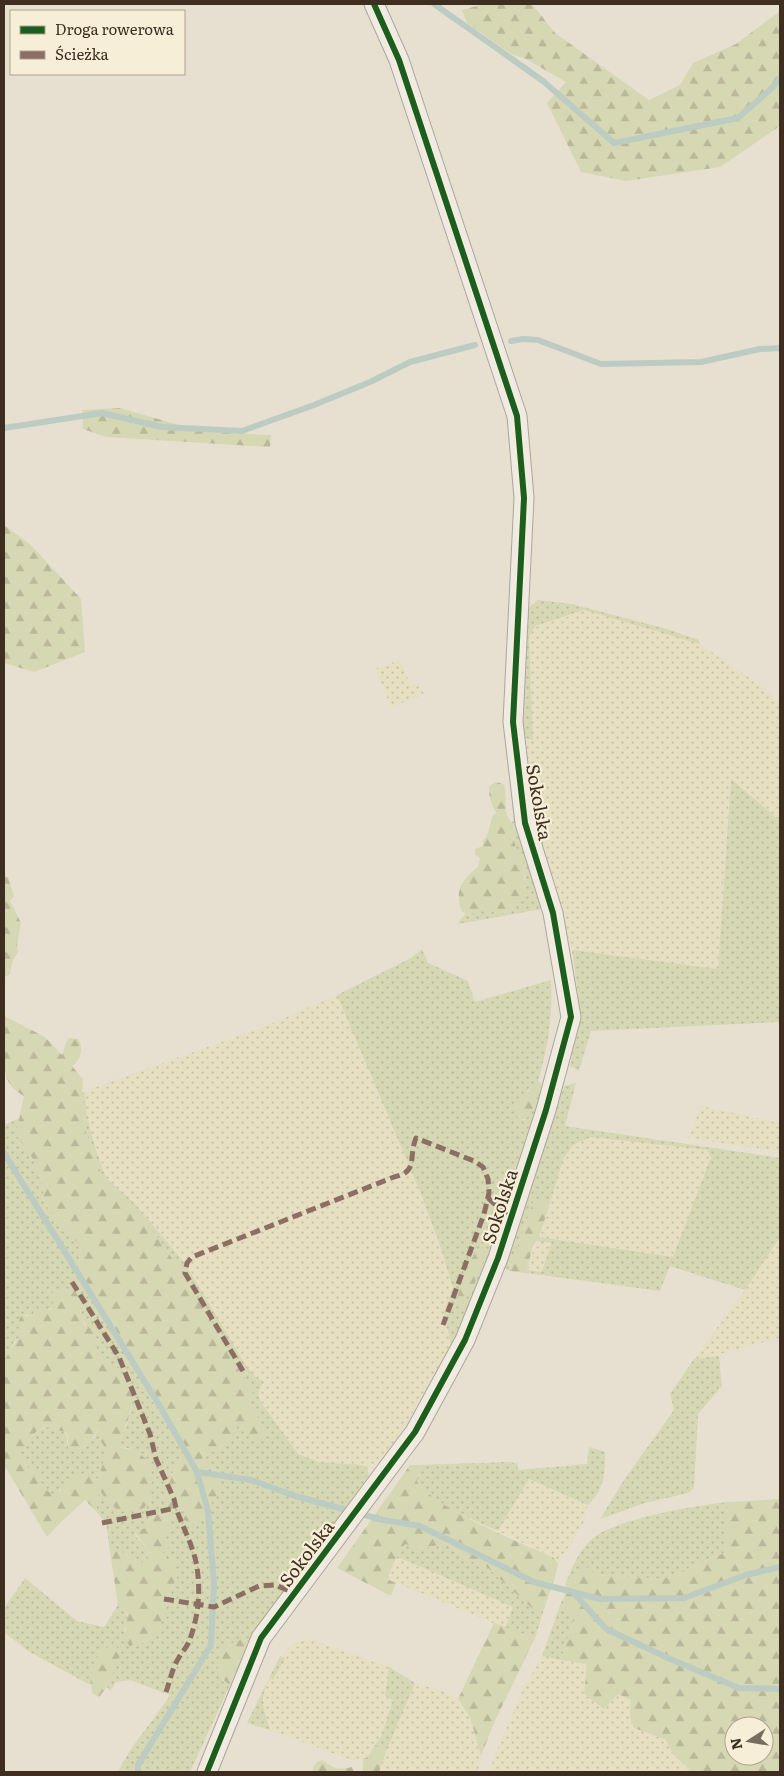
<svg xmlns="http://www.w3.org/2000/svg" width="784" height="1776" font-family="Literata,serif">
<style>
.farmland{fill:url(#farmland-dots)}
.grass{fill:url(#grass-dots)}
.forest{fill:url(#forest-firs);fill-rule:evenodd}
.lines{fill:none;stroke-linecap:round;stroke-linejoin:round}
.stream{stroke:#bcccc2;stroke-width:6}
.street-casing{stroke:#ada599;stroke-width:21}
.street{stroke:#efebe3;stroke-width:19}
.quiet{stroke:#8d6e63;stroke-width:5;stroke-dasharray:10 5;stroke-linecap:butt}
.cycleway-casing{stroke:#f7eed8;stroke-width:9}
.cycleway{stroke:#1b5e20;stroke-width:6}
.labels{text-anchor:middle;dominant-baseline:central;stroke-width:4.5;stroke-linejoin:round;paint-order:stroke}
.street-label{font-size:18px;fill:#3d2e20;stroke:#f7eed8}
</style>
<defs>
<pattern id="farmland-dots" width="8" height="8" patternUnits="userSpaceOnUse" patternTransform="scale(1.25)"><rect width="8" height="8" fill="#e6dfc2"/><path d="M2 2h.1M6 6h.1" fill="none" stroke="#c6c0a6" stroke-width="1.8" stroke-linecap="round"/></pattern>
<pattern id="grass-dots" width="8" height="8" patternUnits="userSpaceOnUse" patternTransform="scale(1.25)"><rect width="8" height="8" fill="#d6d7b3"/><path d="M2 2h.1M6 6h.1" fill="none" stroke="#b9b99a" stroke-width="1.8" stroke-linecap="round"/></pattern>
<pattern id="forest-firs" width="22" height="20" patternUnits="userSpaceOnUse" patternTransform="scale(1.25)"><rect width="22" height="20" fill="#d6d7b3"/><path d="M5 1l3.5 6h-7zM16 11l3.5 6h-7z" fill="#b9b99a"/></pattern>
</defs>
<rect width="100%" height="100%" fill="#e7e0d1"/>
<!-- farmland -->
<g class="farmland">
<polygon points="584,610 700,644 763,687 780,703 780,821 730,780 718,969 572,950 552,887 533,807 525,738 533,740 529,637 535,626"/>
<polygon points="400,660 411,686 419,683 424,694 391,707 375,669"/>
<polygon points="337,995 419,1189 453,1288 444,1312 451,1346 406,1424 383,1459 367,1467 361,1465 319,1462 298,1454 261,1402 258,1395 257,1378 247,1367 184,1262 134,1203 106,1178 95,1147 85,1110 85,1092 95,1087 261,1028"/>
<polygon points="701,1106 780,1123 780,1152 688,1138"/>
<polygon points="591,1137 707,1150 711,1157 673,1257 539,1237 563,1159 573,1145"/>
<polygon points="780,1237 780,1338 719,1354 719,1356 694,1359 745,1290"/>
<polygon points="536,1241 551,1242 542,1272 527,1270"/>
<polygon points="529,1479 588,1505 583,1524 558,1564 554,1558 498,1531"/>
<polygon points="396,1558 403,1559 513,1607 505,1628 387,1579"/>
<polygon points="311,1639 389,1667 385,1696 393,1700 381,1737 368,1757 354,1761 270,1730 263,1706 263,1695 269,1679 285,1658 282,1657 286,1650 295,1642"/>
<polygon points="542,1656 587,1664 618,1694 631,1700 630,1717 634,1728 665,1739 674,1755 689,1770 687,1772 490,1772 494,1757 521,1694"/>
<polygon points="415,1683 440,1690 458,1699 470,1717 481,1756 478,1772 379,1772 381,1762"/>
</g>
<!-- grass -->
<g class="grass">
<polygon points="538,600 572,604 667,629 699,640 700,644 584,610 535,626 529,637 533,740 525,738 520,707 527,609"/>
<polygon points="731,779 780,821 780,1024 778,1022 591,1031 579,1071 570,1066 577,1028 578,994 572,950 718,969"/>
<polygon points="516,814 542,909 457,924 466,913 470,914 484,908 496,913 504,913 522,900 525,878 522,856 517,853 513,836 514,824 512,823"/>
<path d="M422 949 428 963 468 981 475 1002 551 980C553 1017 548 1046 538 1081H537C527 1093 512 1099 516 1117L521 1120H525L535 1099 542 1093C516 1179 489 1265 451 1346L444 1312 453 1288 438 1240 419 1189 337 995 411 958Z"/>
<polygon points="576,1083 565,1126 780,1158 780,1237 745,1290 670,1266 660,1291 526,1273 527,1270 542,1272 551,1243 536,1241 539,1237 673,1257 711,1157 707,1150 591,1137 573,1145 563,1159 549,1206 542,1200 534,1200 510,1268 509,1271 504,1268 564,1086"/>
<path d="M85 1092 87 1116 95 1147 106 1178 134 1203 184 1262 247 1367 257 1378 263 1381 258 1395 261 1402 298 1454 319 1462 361 1465 367 1467 369 1475 252 1638C243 1638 239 1642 230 1644L222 1680 230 1685 190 1772H118C131 1744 154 1721 170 1695L130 1680 116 1682 110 1691 107 1687 116 1663 101 1651 95 1663 90 1685 28 1651 4 1632V1608L25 1578 77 1621 104 1627 118 1605C130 1615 130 1617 124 1631L134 1643H144L150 1638 164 1613V1604L178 1575 165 1559 162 1551 167 1543 164 1538 165 1514 154 1515 146 1524 147 1528 139 1530 135 1535 149 1551 148 1557 142 1563 132 1561 127 1554 113 1551 110 1552 106 1523 96 1511 100 1491 145 1458 128 1448 117 1447C124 1430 138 1407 129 1389 125 1380 117 1371 111 1363L103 1360 98 1356C97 1337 78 1321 81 1307L53 1302 54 1308 46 1309 33 1315H25L22 1335 14 1342 9 1353 4 1360V1125L20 1118 16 1134 33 1159 42 1182 44 1203 79 1245 83 1259 78 1261 84 1279 148 1386 151 1401 163 1408 185 1447 181 1459 172 1474 183 1508 187 1514 183 1519 205 1512 217 1494 221 1475 212 1472 202 1458 228 1442 238 1425H263L249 1407 253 1390 183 1274 158 1238 103 1178 86 1133 82 1093Z"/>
<polygon points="719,1356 722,1386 698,1414 694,1488 688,1493 645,1503 600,1519 624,1480 674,1410 670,1394 694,1359"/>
<path d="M54 1425C63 1431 68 1431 67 1444L94 1438 100 1427 101 1441 107 1452 97 1481 60 1489 57 1498 52 1496 38 1481 39 1475 28 1468 20 1454C31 1438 32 1430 54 1425Z"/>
<path d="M589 1447 605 1452C605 1474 605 1488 588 1505L529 1479 498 1531C476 1521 428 1502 417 1481L420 1470 418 1465 506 1462 517 1463 518 1470 587 1464Z"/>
<path d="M728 1502 724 1553 663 1579 595 1575 572 1580 567 1587 565 1585C571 1569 579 1550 592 1539 614 1519 698 1505 728 1502Z"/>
<polygon points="447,1543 465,1559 486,1566 535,1611 546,1603 535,1638 505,1628 513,1607 403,1559 396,1558 405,1544 420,1549"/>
<polygon points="563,1597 564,1609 574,1616 561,1660 542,1656"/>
<path d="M280 1656 285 1658 273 1680 269 1679C259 1703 263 1706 270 1730L247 1723Z"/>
<polygon points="389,1667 415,1683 387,1749 375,1745 381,1737 393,1700 385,1696"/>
</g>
<!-- forest -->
<g class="forest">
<polygon points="484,4 532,4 555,33 649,100 680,85 693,63 736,44 780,11 780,126 720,167 626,181 581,172 547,103 566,82 526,59 511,54 467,23 462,10"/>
<polygon points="120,408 203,432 271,435 270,447 106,437 83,429 82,410"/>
<polygon points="4,525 31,545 81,599 85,652 34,672 4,663"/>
<path d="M495 782 500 783 504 785C508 799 501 815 514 824L513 836 517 852 522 855 525 887 522 900 504 913H496L484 908 470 914 462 912C454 892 461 880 478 867L480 858 475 854V849L483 846V841L488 833 493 815 496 813C491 802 489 800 489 787Z"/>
<path d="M4 877H8L14 896 10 901 21 923 17 945 18 953C10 963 13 963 10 974L5 977 4 982Z"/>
<path d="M4 1016 45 1037 62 1055 67 1040 70 1038 78 1039C84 1048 81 1061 72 1066L83 1079 82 1093 86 1133 103 1178 158 1238 183 1274 253 1390 249 1407C257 1417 266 1424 265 1437 251 1441 246 1434 238 1425L228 1442 202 1458 212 1472 221 1475 218 1494 197 1523 191 1525 183 1519 187 1514 183 1508 170 1514C172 1525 169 1529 164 1538L169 1545 167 1551 162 1552 165 1559 173 1561 178 1575 164 1604V1613L159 1631 144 1643H134L130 1647 124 1638 128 1616 127 1613 118 1605 110 1552C120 1548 126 1553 132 1561L142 1563 148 1557 149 1551 133 1530 134 1528 139 1530 146 1528V1524L155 1515 169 1514C160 1490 177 1469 185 1447L163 1408 151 1401 148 1386 84 1279 78 1261 83 1259 79 1245 44 1203 42 1182 33 1159 16 1134 24 1096C18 1093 9 1086 7 1078 4 1070 9 1077 4 1070Z"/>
<path d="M537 1080 541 1083 542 1093 535 1099C536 1109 530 1119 520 1120L516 1117 515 1110 519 1096 529 1091 530 1085Z"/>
<polygon points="534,1200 542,1200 549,1206 539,1237 533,1246 526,1273 509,1271"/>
<path d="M478 1249 482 1250 484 1253 481 1275 476 1278 473 1290 470 1296H467L461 1309 459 1308C458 1304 457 1300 458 1296 459 1288 473 1253 478 1249Z"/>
<path d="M60 1287 68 1289 73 1288 83 1304 80 1311 84 1325 92 1329 96 1337 98 1356 103 1360 111 1363 117 1367 130 1390 133 1400 128 1420 117 1447C127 1448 138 1451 146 1459 154 1466 153 1487 150 1497 149 1501 146 1505 144 1508 120 1515 115 1511 100 1491L96 1511 85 1500 61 1522 47 1537 4 1465V1360C11 1352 14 1342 22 1335L18 1325 20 1317 33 1315V1312L43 1307 49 1310 53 1308 52 1293ZM54 1425 57 1430 66 1432 68 1437V1450L72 1452 88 1446 99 1428 101 1441 107 1452 97 1481C78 1466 64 1482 56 1498L52 1495 38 1481 39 1475 28 1468 20 1454C31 1438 32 1429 54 1425Z"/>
<path d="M410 1465H418L420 1470 417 1481C430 1506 525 1545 554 1558L558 1564 555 1577 546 1603 535 1611 486 1566 465 1559 447 1543 420 1549 405 1544 396 1558 387 1579 396 1583 391 1596 337 1568Z"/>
<path d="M780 1499V1772H687L689 1769 674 1755 665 1739 634 1728 630 1717 631 1700 618 1694 604 1709 584 1694 587 1664 561 1660 574 1616 564 1609C563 1585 570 1581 588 1567L596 1575 663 1579 724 1553 728 1502ZM734 1726H764V1756H734Z"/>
<polygon points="494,1623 535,1638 493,1725 481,1756 470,1717 458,1699"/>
<path d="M243 1638H252L230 1685C214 1675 213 1657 229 1645 233 1642 239 1641 243 1638Z"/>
<path d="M110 1646H116L121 1653 107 1687 99 1697 93 1694C87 1679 93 1665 101 1651Z"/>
<polygon points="375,1745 387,1749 379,1772 363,1772 363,1759 368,1757"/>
<path d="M323 1760C333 1769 339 1770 352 1767L354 1772H313V1767L318 1761Z"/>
</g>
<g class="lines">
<!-- stream -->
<g class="stream">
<polyline points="434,4 543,81 614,143 738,118 774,86 780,78"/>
<polyline points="511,341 523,339 538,340 601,364 701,362 760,349 780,348"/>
<polyline points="4,428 102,413 162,427 242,431 314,405 370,382 410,362 475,345"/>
<polyline points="4,1153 161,1408 197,1472 208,1511 214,1583 211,1645 138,1765 138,1772"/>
<polyline points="197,1472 251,1480 295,1496 383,1520 420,1526 534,1582 600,1599 684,1598 746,1575 780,1567"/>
<polyline points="573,1592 606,1629 670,1659 739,1688 780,1689"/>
</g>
<defs>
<polyline id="street" points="207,1772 261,1638 415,1432 465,1340 498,1258 546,1110 571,1017 553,913 525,823 513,722 524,498 517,416 399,60 374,4"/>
</defs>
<!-- street casing -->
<use href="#street" class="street-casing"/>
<!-- street -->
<use href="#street" class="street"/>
<!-- quiet -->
<g class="quiet">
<polyline points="488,1198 511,1219"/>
<path d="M72 1282 119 1357 150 1434 156 1459 174 1499 176 1508C182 1525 192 1544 196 1562 201 1587 199 1615 190 1639 188 1646 182 1652 178 1659 172 1669 170 1681 166 1692"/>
<path d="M243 1371 185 1273 187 1263 192 1257 394 1177C419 1172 408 1157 416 1138L474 1161 483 1167 488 1179 489 1193 484 1214 443 1325"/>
<polyline points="102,1523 176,1508"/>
<polyline points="164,1599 214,1607 259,1586 275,1585 295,1593"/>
</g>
<defs>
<polyline id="cycleway" points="207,1772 261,1638 415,1432 465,1340 498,1258 546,1110 571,1017 553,913 525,823 513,722 524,498 517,416 399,60 374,4"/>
</defs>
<!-- cycleway casing -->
<use href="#cycleway" class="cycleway-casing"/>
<!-- cycleway -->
<use href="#cycleway" class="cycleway"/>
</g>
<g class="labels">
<!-- street labels -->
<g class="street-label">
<text transform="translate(540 802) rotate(80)">Sokolska</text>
<text transform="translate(499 1206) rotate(-72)">Sokolska</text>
<text transform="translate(306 1553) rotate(-53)">Sokolska</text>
</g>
</g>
<!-- border -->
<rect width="784" height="1776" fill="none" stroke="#3d2e20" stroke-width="10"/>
<!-- legend -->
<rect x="10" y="10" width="175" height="65" fill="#f7eed8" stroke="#ada18e"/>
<rect x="20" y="26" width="25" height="8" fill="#1b5e20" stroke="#ada18e"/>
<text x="55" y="35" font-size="15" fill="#3d2e20">Droga rowerowa</text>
<rect x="20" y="51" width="25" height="8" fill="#8d6e63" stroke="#ada18e"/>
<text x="55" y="60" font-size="15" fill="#3d2e20">Ścieżka</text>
<!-- north arrow -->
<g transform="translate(749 1741) rotate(258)"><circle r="24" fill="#f7eed8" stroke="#ada18e"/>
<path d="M0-4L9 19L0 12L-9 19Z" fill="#786c5e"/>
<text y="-8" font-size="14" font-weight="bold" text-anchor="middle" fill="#3d2e20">N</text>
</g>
</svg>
